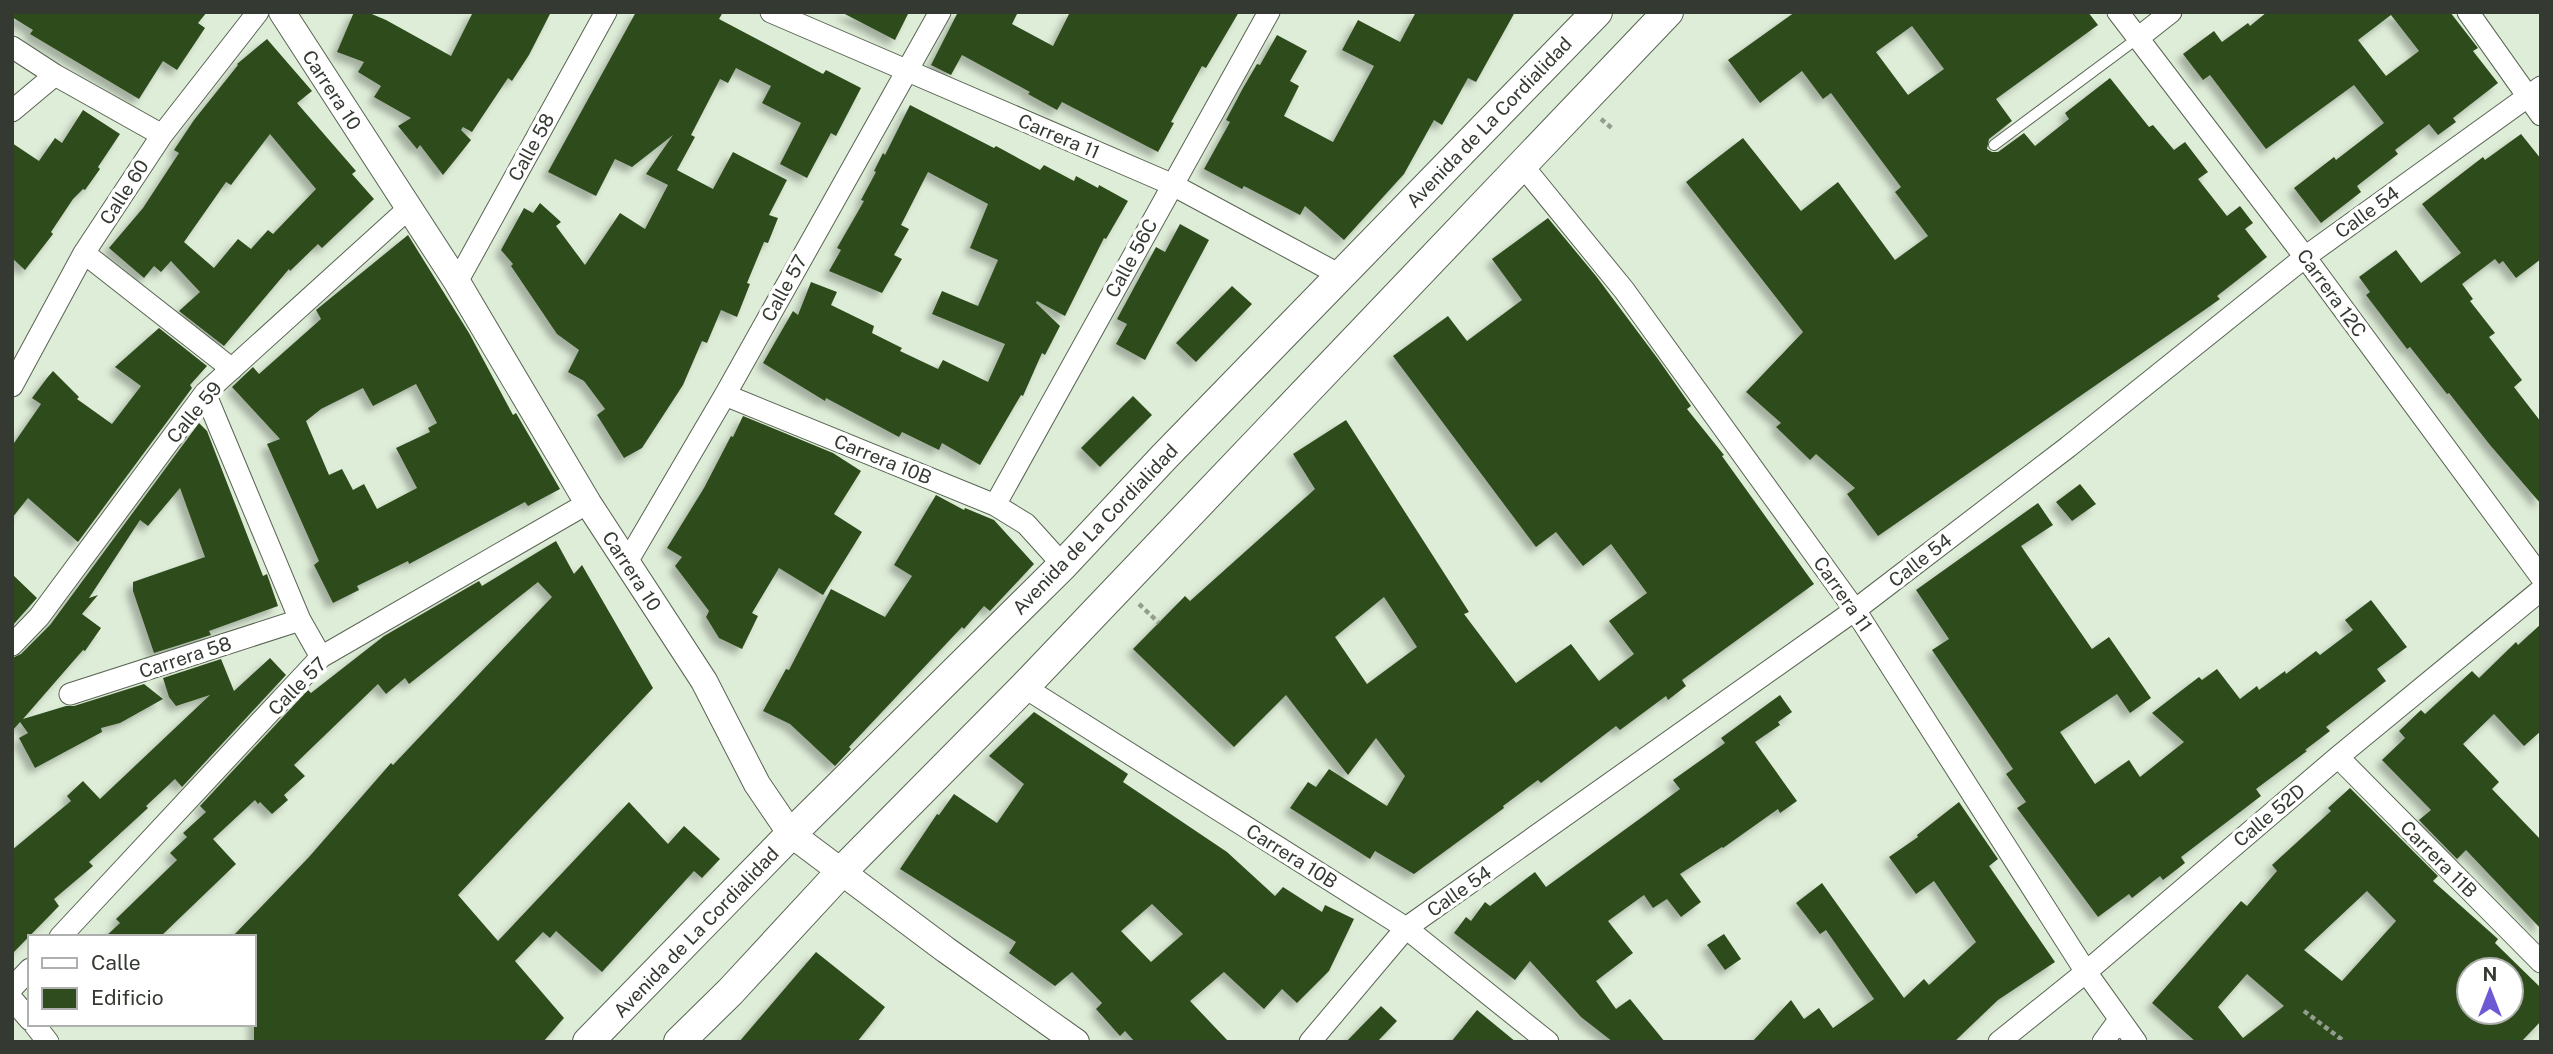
<svg xmlns="http://www.w3.org/2000/svg" width="2553" height="1054" font-family="'Public Sans',sans-serif">
<defs>
<filter id="shadow"><feDropShadow dx="-6" dy="6" stdDeviation="3.5" flood-color="#0004"/></filter>
</defs>
<rect width="100%" height="100%" fill="#deedd8"/>
<path fill="#2e4c1d" fill-rule="evenodd" filter="url(#shadow)" d="M12,12H207L198,23L205,28L177,70L163,61L139,99L30,34L33,30L12,17Z
M354,12H367L386,20L451,56L473,12H551L529,55L512,81L508,78L472,132L463,127L461,130L471,140L443,175L420,145L417,149L398,126L411,118L374,97L381,86L358,72L364,62L337,52Z
M636,12H723L719,19L823,74L826,70L861,88L836,136L831,133L807,178L780,164L801,123L762,103L771,86L736,68L728,83L720,79L691,135L695,137L677,170L713,189L733,152L787,180L769,215L778,218L768,243L764,242L747,283L750,284L737,317L721,310L707,343L702,341L683,385L642,448L624,458L597,415L605,409L584,381L568,372L579,350L557,334L511,266L513,264L501,250L524,208L533,213L540,203L561,222L556,226L585,265L620,213L645,229L668,185L646,174L673,135L632,167L615,159L596,196L548,172Z
M841,12H909L895,40Z
M958,12H1018L1012,24L1053,46L1070,12H1239L1206,68L1202,66L1171,122L1174,123L1158,152L1062,102L1057,110L1028,94L1030,92L962,55L951,75L931,65Z
M1416,12H1515L1476,82L1468,78L1442,125L1434,120L1404,174L1344,240L1305,206L1300,215L1244,186L1242,189L1204,169L1230,122L1226,120L1243,88L1257,64L1260,65L1277,35L1307,51L1290,81L1299,86L1284,116L1333,142L1374,66L1342,50L1358,20L1400,42Z
M1795,12H2088L2098,25L1996,99L2012,121L1989,139L1987,149L1992,152H1998L2024,133L2035,146L2069,119L2065,113L2110,78L2149,127L2153,125L2174,150L2185,142L2208,172L2198,179L2227,216L2240,206L2253,223L2245,229L2267,257L2217,296L2220,299L2203,311L1878,536L1847,494L1855,488L1816,454L1810,460L1776,427L1781,423L1746,392L1803,332L1686,182L1743,138L1801,211L1838,182L1895,260L1928,236L1895,192L1901,187L1831,93L1823,99L1802,71L1760,103L1728,60ZM1912,26L1944,69L1908,95L1876,52Z
M2267,12H2450L2478,48L2473,51L2498,83L2453,118L2456,122L2438,135L2429,124L2395,150L2398,154L2357,186L2361,192L2321,223L2294,188L2334,157L2336,160L2384,123L2354,85L2266,149L2210,75L2203,80L2183,54L2214,31L2222,42L2248,23L2250,26ZM2391,15L2419,51L2386,76L2358,40Z
M267,39L312,91L297,103L356,171L352,174L374,199L322,248L318,244L290,271L289,269L224,346L179,311L200,292L171,261L161,272L154,266L144,278L109,248L143,208L179,153L174,150L194,120L238,65L237,64ZM270,134L316,189L273,234L268,230L251,249L238,239L214,268L184,242L226,182L231,185Z
M910,105L994,148L996,146L1040,170L1044,165L1074,181L1076,176L1098,188L1099,185L1128,201L1106,239L1104,238L1065,316L1037,301L1036,303L1060,326L1045,355L1042,353L1023,396L1021,395L980,465L942,443L939,450L902,432L899,437L826,398L825,401L763,363L793,311L798,315L811,282L837,292L831,305L874,326L872,333L902,348L900,351L938,369L943,360L988,382L1005,344L932,314L942,291L978,306L998,260L970,248L988,204L928,172L901,225L909,229L894,255L902,259L882,293L829,271L841,250L837,248L864,201L861,200L876,172L874,171L883,153L885,155Z
M83,110L120,134L98,167L100,169L85,190L83,189L73,199L51,232L53,234L25,270L12,258V143L39,161L55,138L62,143Z
M2521,134L2541,159V259L2516,278L2503,261L2499,264L2495,259L2462,284L2473,299L2470,301L2495,333L2489,337L2522,380L2514,387L2541,422V504L2490,445L2449,393L2447,394L2410,347L2407,349L2366,295L2370,292L2359,277L2396,250L2421,283L2461,253L2422,204L2483,157L2485,160Z
M1548,218L1596,276L1658,359L1691,406L1687,409L1724,455L1722,456L1814,584L1682,680L1686,686L1668,700L1666,696L1620,730L1616,726L1541,783L1538,780L1503,806L1504,808L1414,874L1375,851L1370,859L1290,808L1308,782L1316,787L1329,769L1387,806L1405,776L1376,738L1348,775L1286,695L1234,747L1133,649L1185,596L1190,601L1315,489L1293,454L1346,420L1469,612L1464,614L1516,683L1571,644L1599,681L1634,654L1609,621L1647,593L1611,544L1583,566L1556,532L1536,547L1393,356L1448,316L1467,341L1522,300L1492,259ZM1384,597L1417,647L1367,684L1335,637Z
M1180,224L1209,240L1145,360L1116,344L1127,324L1117,319L1156,247L1165,252Z
M408,235L469,333L513,415L516,413L560,489L528,506L525,502L409,564L408,561L357,586L359,590L333,603L314,565L319,561L267,444L280,439L232,387L253,367L259,374L321,319L316,310ZM416,384L437,423L428,428L430,432L396,448L417,488L377,509L364,484L353,490L342,469L329,475L306,421L321,409L363,388L373,406Z
M1232,286L1252,304L1196,362L1176,343Z
M159,328L207,366L190,385L192,388L78,542L28,498L12,518V446L41,404L32,398L47,378L53,371L79,397L77,399L112,424L141,386L115,367Z
M1133,396L1152,415L1100,467L1081,448Z
M743,416L833,453L861,471L834,514L862,532L823,595L779,568L752,613L758,616L742,649L719,638L706,617L709,611L675,566L682,557L667,548L704,488L731,436L733,437Z
M199,423L207,431L263,576L267,574L278,606L209,631L211,635L154,653L133,591V582L205,557L180,488L148,526L140,520L89,598L98,595L82,614L101,628L85,651L83,650L23,719L66,706H74L144,684L163,699L120,723L101,728L102,732L35,768L19,738L28,733L20,722L12,731V658L21,654L50,625Z
M2080,484L2096,504L2072,521L2056,502Z
M936,495L964,510L965,508L994,520L1034,564L990,611L984,606L964,629L962,627L849,747L851,749L835,766L790,724L763,711L786,669L789,670L831,589L885,617L912,576L894,565Z
M2038,503L2053,525L2021,546L2092,649L2109,637L2151,698L2130,713L2117,694L2060,732L2095,784L2129,760L2140,777L2184,742L2152,713L2199,677L2202,680L2217,669L2240,699L2257,686L2259,690L2285,671L2286,674L2316,651L2320,655L2353,630L2345,620L2371,600L2407,647L2377,669L2386,681L2326,727L2330,731L2305,750L2307,751L2256,789L2261,796L2181,857L2185,863L2163,880L2160,876L2132,898L2129,894L2098,917L2017,808L2026,802L2006,774L2013,769L1932,650L1949,639L1916,590Z
M556,541L574,574L582,565L653,688L458,895L498,941L629,802L668,844L684,826L720,859L702,878L694,871L602,972L556,931L550,938L543,932L515,961L564,1018L543,1042H254V937H232L309,857L391,763L393,765L552,597L538,582L409,684L405,678L386,694L378,684L294,765L305,776L284,795L288,800L272,814L260,802L258,804L255,800L213,839L236,864L160,937H105L120,923L116,919L177,860L170,853L187,837L183,833L206,812L200,806L308,690L311,693L384,636L479,581L482,586Z
M12,574L37,598L12,626Z
M2541,624V731L2524,746L2494,714L2463,744L2499,782L2492,789L2541,840V929L2466,850L2457,859L2419,820L2431,810L2382,760L2405,738L2399,731L2421,710L2425,714L2472,671L2479,678L2516,642L2518,645Z
M270,658L286,675L182,787L175,779L146,806L148,808L89,862L93,866L54,899L59,906L12,954V850L71,801L67,796L83,781L100,799L210,695L176,706L169,697L163,678L221,659L234,691Z
M1780,695L1792,712L1778,722L1780,725L1755,742L1797,801L1780,813L1778,809L1723,848L1722,847L1680,874L1701,902L1681,917L1667,899L1653,908L1644,895L1608,921L1633,953L1596,981L1616,1009L1630,999L1665,1042H1613L1581,1017L1530,961L1515,980L1454,933L1466,917L1471,921L1485,902L1490,906L1535,872L1546,887L1645,815L1680,789L1673,780L1725,743L1721,738Z
M1034,712L1128,774L1123,782L1227,852L1275,896L1283,887L1322,912L1325,905L1354,919L1329,971L1297,1003L1282,989L1264,1009L1224,972L1190,1001L1229,1042H1135L1125,1031L1120,1036L1096,1009L1102,1003L1072,972L1055,986L1009,953L1016,942L900,869L937,814L939,815L954,794L997,823L1024,784L989,756ZM1152,904L1183,934L1151,962L1121,931Z
M2350,788L2438,876L2433,881L2498,939L2495,943L2541,988V1021L2521,1042H2196L2152,1003L2241,901L2247,906L2277,871L2272,865L2331,811L2328,808ZM2367,891L2396,921L2342,981L2304,950ZM2469,970H2511V1012H2469ZM2247,974L2284,1006L2243,1038L2218,1007Z
M1959,802L1998,859L1989,866L2055,962L1998,1000L1954,1042H1752L1791,1000L1804,1019L1819,1008L1833,1028L1874,999L1826,930L1820,934L1796,903L1822,883L1904,998L1924,979L1929,985L1976,942L1934,881L1916,894L1889,857L1918,837L1917,835Z
M1724,934L1741,959L1725,970L1707,945Z
M816,952L885,1007L857,1042H739Z
M1381,1006L1397,1021L1377,1042H1346Z
M1477,1010L1516,1042H1451Z"/>
<g fill="none" stroke-linecap="round" stroke-linejoin="round">
<defs>
<path id="service" d="M1994,145L2138,38"/>
<path id="minor" d="M771,12L1171,184L1340,275
M2118,12L2305,257L2541,577
M2468,12L2541,115
M2138,38L2171,12
M12,47L55,75L162,135
M12,111L55,75
M1522,165L1624,290L1855,610L2086,972L2136,1042
M84,253L232,369
M457,282L606,12
M12,386L84,253L162,135L258,12
M205,393L300,620L321,657
M725,395L995,505L1026,524L1063,565
M995,505L1269,12
M627,562L725,395L940,12
M12,645L39,617L205,393L409,208
M1024,687L1406,928L1548,1042
M70,694L300,620
M2338,757L2541,962
M60,937L321,657L588,503
M12,988L30,969
M12,999L30,1020
M34,1024L48,1042
M1310,1042L1406,928L1855,610L2068,447L2305,257L2541,87
M1999,1042L2086,972L2338,757L2541,590
M2103,1042L2119,1020"/>
<path id="tertiary" d="M282,12L457,282L588,503L704,681L757,784L791,834L946,950L1076,1042"/>
<path id="secondary" d="M588,1042L791,834L1063,565L1164,457L1597,12
M679,1042L730,992L841,872L1024,687L1668,12"/>
</defs>
<use href="#service" stroke="#586452" stroke-width="12"/>
<use href="#minor" stroke="#586452" stroke-width="23"/>
<use href="#tertiary" stroke="#586452" stroke-width="28"/>
<use href="#secondary" stroke="#586452" stroke-width="32"/>
<path stroke="#929d8d" stroke-width="4.5" stroke-dasharray="5 3.5" stroke-linecap="butt" d="M1601,119L1614,130
M1139,604L1159,623
M2304,1011L2345,1042"/>
<use href="#service" stroke="#fff" stroke-width="10"/>
<use href="#minor" stroke="#fff" stroke-width="21"/>
<use href="#tertiary" stroke="#fff" stroke-width="26"/>
<use href="#secondary" stroke="#fff" stroke-width="30"/>
</g>
<g text-anchor="middle" dominant-baseline="central" stroke-width="7" stroke-linejoin="round" paint-order="stroke">
<g font-size="19" fill="#343a31" stroke="#fff">
<text transform="translate(332 90) rotate(57)">Carrera 10</text>
<text transform="translate(1489 122) rotate(-46)">Avenida de La Cordialidad</text>
<text transform="translate(1059 136) rotate(23)">Carrera 11</text>
<text transform="translate(531 147) rotate(-61)">Calle 58</text>
<text transform="translate(124 192) rotate(-57)">Calle 60</text>
<text transform="translate(2367 212) rotate(-36)">Calle 54</text>
<text transform="translate(1131 258) rotate(-61)">Calle 56C</text>
<text transform="translate(784 288) rotate(-61)">Calle 57</text>
<text transform="translate(2332 293) rotate(54)">Carrera 12C</text>
<text transform="translate(194 412) rotate(-50)">Calle 59</text>
<text transform="translate(883 459) rotate(22)">Carrera 10B</text>
<text transform="translate(1095 529) rotate(-46)">Avenida de La Cordialidad</text>
<text transform="translate(1920 560) rotate(-38)">Calle 54</text>
<text transform="translate(632 571) rotate(57)">Carrera 10</text>
<text transform="translate(1843 594) rotate(55)">Carrera 11</text>
<text transform="translate(185 657) rotate(-18)">Carrera 58</text>
<text transform="translate(297 686) rotate(-45)">Calle 57</text>
<text transform="translate(2269 815) rotate(-40)">Calle 52D</text>
<text transform="translate(1292 856) rotate(32)">Carrera 10B</text>
<text transform="translate(2439 859) rotate(45)">Carrera 11B</text>
<text transform="translate(1459 891) rotate(-35)">Calle 54</text>
<text transform="translate(696 932) rotate(-46)">Avenida de La Cordialidad</text>
</g>
</g>
<rect width="2553" height="1054" fill="none" stroke="#343a31" stroke-width="28"/>
<rect x="28" y="935" width="228" height="91" fill="#ffffff" stroke="#aeb0ad" stroke-width="2"/>
<rect x="42" y="958" width="35" height="10" fill="#ffffff" stroke="#aeb0ad" stroke-width="2"/>
<text x="91" y="970" font-size="21" fill="#343a31">Calle</text>
<rect x="42" y="988" width="35" height="21" fill="#2e4c1d" stroke="#aeb0ad" stroke-width="2"/>
<text x="91" y="1005" font-size="21" fill="#343a31">Edificio</text>
<g transform="translate(2490 991)"><circle r="33" fill="#ffffff" stroke="#aeb0ad" stroke-width="2"/>
<path d="M0-5L12 26L0 18L-12 26Z" fill="#6c59d3"/>
<text y="-10" font-size="19" font-weight="bold" text-anchor="middle" fill="#343a31">N</text>
</g>
</svg>
